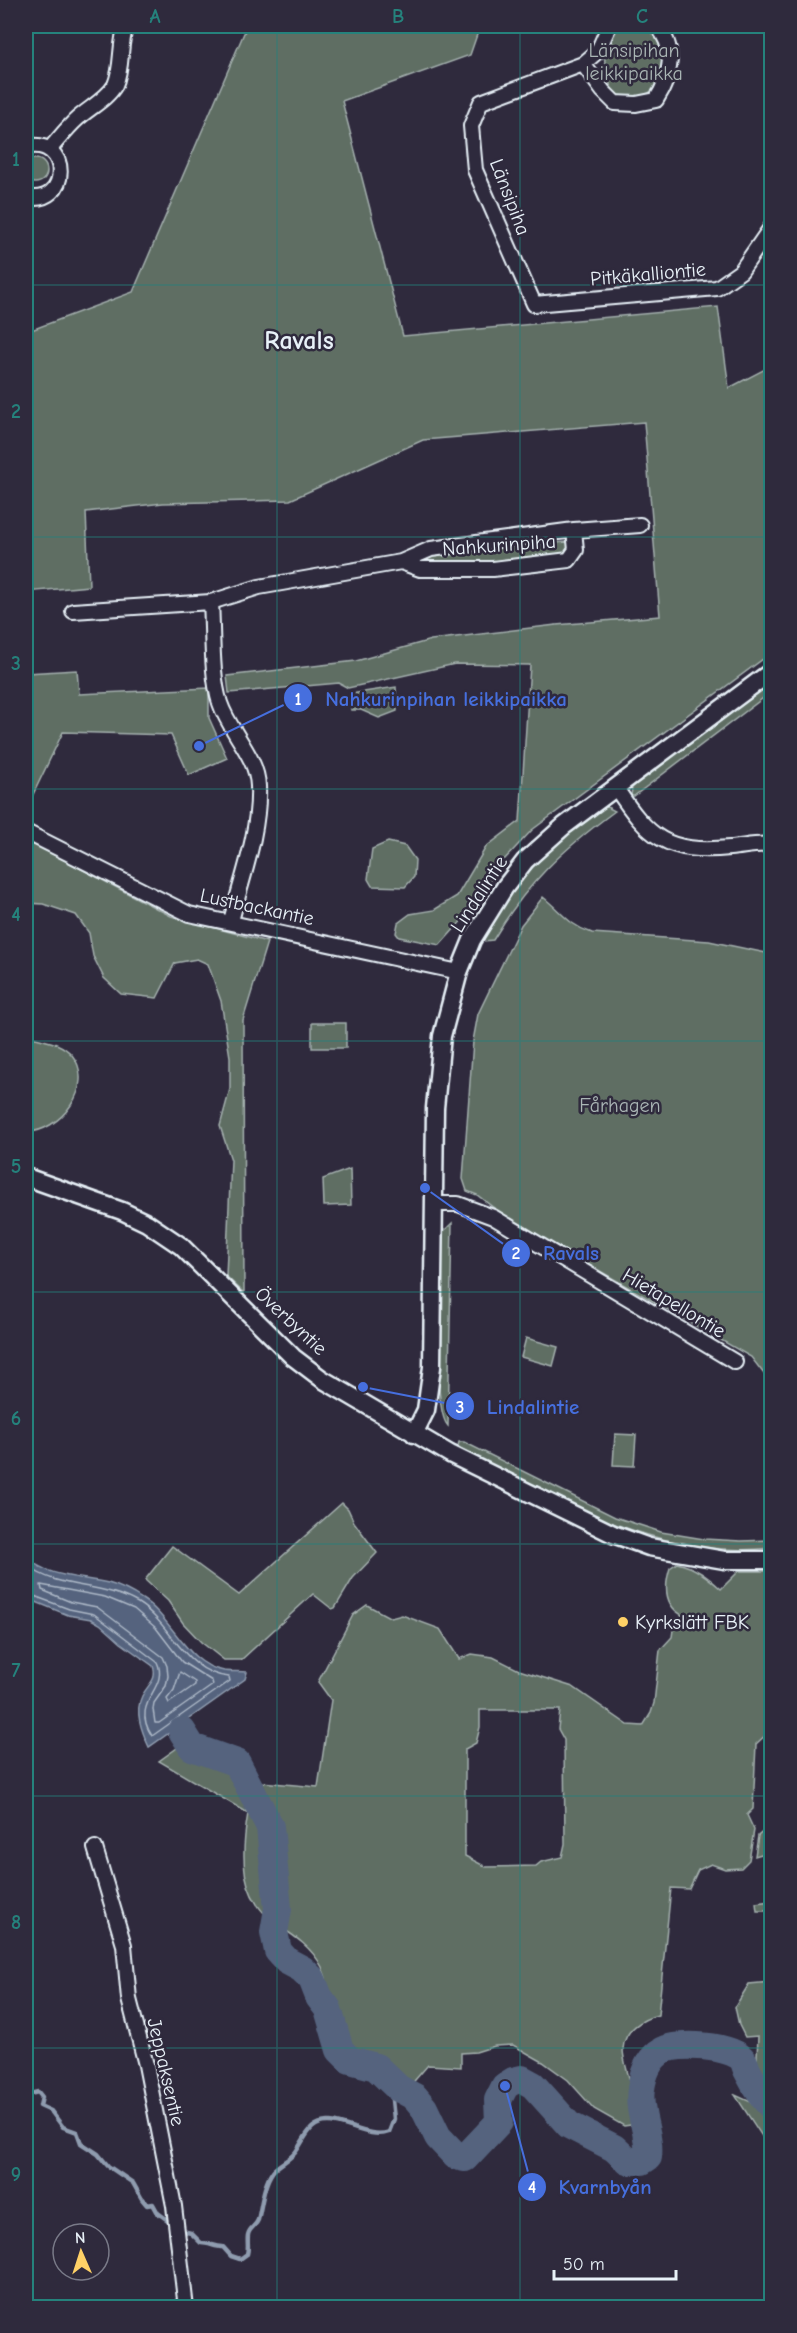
<svg xmlns="http://www.w3.org/2000/svg" width="797" height="2333" font-family="'Comic Neue',sans-serif">
<rect width="100%" height="100%" fill="#2f2a3d"/>
<filter id="ink" filterUnits="userSpaceOnUse"><feTurbulence type="fractalNoise" baseFrequency=".0167" numOctaves="2"/><feDisplacementMap in="SourceGraphic" scale="12" xChannelSelector="R" yChannelSelector="G"/><feConvolveMatrix kernelMatrix="1 2 1 2 8 2 1 2 1" color-interpolation-filters="sRGB"/></filter>
<g filter="url(#ink)">
<path fill="#5f6e64" stroke="#a4b0ae" stroke-width="1.5" fill-rule="evenodd" d="M247,26H480L470,55L342,101L403,336L718,307L729,388L771,366V653L532,830L503,861L473,908L440,945L399,937L396,933L398,923L410,914L434,910L457,896L486,847L520,821L530,665L455,664L348,688L339,683L229,693L227,676L356,661L431,640L556,625L660,616L644,422L423,440L290,500L163,503L86,512L89,586L26,592V332L133,292Z
M614,26H649C677,56 663,111 615,95C601,69 602,52 614,26Z
M23 171a12 12 0 1 1 24 0a12 12 0 1 1-24 0Z
M568,542L569,556L490,564L428,565L427,556L464,549Z
M77,670L79,694L209,688V718L227,758L189,775L171,735L63,732L26,809V673Z
M771,680V692L634,796H631L632,788L641,778Z
M396,687L397,711L379,718L361,710H351V694Z
M607,807L615,811C562,850 527,883 493,940L484,941V937C491,924 498,909 507,897C525,874 580,813 607,807Z
M26,840L171,916L267,942L243,1020L244,1293L226,1276L231,1160L220,1126L230,1089V1057L221,1001L208,964L197,959L175,963L157,998L121,994L104,978L93,956L89,933L76,915L43,904L26,903Z
M388,842L405,846L415,860L414,877L405,887L372,886L368,879L372,849Z
M543,897C562,912 568,925 592,933L709,941L771,954V1383L751,1357L507,1218L477,1195L467,1191L463,1179L473,1041L478,1014L521,925Z
M312,1023H346V1048H312Z
M26,1035C42,1041 60,1041 72,1055C97,1086 59,1133 26,1132Z
M350,1169L351,1205L324,1206L323,1179Z
M452,1223L448,1426C431,1409 440,1270 441,1239L443,1232Z
M526,1338L558,1347L553,1366L521,1357Z
M615,1434L636,1435L634,1466L613,1465Z
M459,1442H464L615,1517L661,1532L704,1539L741,1541L771,1540V1548C660,1561 559,1499 463,1452L458,1446Z
M342,1503L348,1509L354,1522L377,1553L353,1578L335,1608L332,1609L313,1594L241,1660H224L201,1642L183,1623L168,1601L145,1580L172,1546L239,1595Z
M677,1563C695,1567 708,1577 721,1589L739,1571H771V1854L768,1852L755,1856L758,1836L767,1828L770,1731L756,1744L753,1809L747,1815L754,1830L749,1860L741,1868L725,1869L711,1864L698,1870L689,1889L671,1888L658,2015C642,2019 624,2030 623,2049C623,2060 628,2072 630,2082C632,2098 628,2099 638,2113L637,2124L624,2126L594,2109L568,2080L543,2062L513,2045L495,2046L476,2052L461,2053V2067L428,2065L408,2088L382,2077L366,2067L346,2061L332,2049C331,2034 327,2018 327,2003C328,1989 328,1980 322,1967C312,1948 296,1937 279,1926C238,1898 241,1855 248,1813L159,1761L191,1738L225,1752L261,1782L318,1787L331,1700L318,1682L353,1615L367,1605L391,1618L402,1615L440,1629L459,1659L472,1654L493,1657L519,1670L573,1687L628,1725L643,1726L651,1713L654,1703L660,1650L672,1637L673,1630L682,1615C664,1605 664,1587 670,1568ZM480,1710H560L558,1729L564,1740L565,1844L562,1857L541,1862L536,1866L486,1867L465,1856V1749L476,1743L480,1727Z
M771,1901V1911H757L756,1903Z
M771,1982H772L771,2082L756,2077L758,2036L745,2037L739,2025L735,2007L749,1984Z
M735,2095L751,2102L771,2124V2150Z"/>
<path fill="#54637e" stroke="#8f9caf" stroke-width="1.5" d="M26,1557C49,1578 78,1576 108,1583C119,1586 132,1592 142,1599C172,1617 186,1665 224,1671C232,1672 240,1671 247,1672L245,1679L149,1747C142,1732 134,1712 142,1696C148,1684 158,1680 153,1666L121,1643L100,1624L91,1619L68,1615L26,1598Z"/>
<g fill="none" stroke-linecap="round" stroke-linejoin="round">
<path stroke="#adb8c7" stroke-width="1.5" d="M26,1565C60,1591 100,1581 138,1603C172,1624 184,1673 229,1677L230,1681L152,1736C129,1701 170,1689 157,1662L94,1614L69,1609L26,1593
M41,1585L105,1597L134,1609L156,1628L182,1662L212,1681L213,1685L159,1723H155L153,1709L154,1703L166,1686L168,1676L167,1666L163,1657L97,1607L71,1602L42,1590Z
M180,1672L195,1682V1685L169,1703L167,1699L174,1690Z"/>
<path stroke="#8f9caf" stroke-width="4.5" d="M26,2078V2089L30,2094L38,2092L42,2097L40,2106L51,2111L63,2127L77,2132L81,2143L98,2154L108,2166L133,2183L142,2199L147,2205L153,2204L158,2213L169,2221
M182,2231L191,2233L201,2243C209,2243 215,2247 223,2247L231,2256L240,2259L247,2254C249,2248 247,2242 248,2235C249,2228 256,2226 258,2220C262,2204 263,2185 273,2171C280,2163 292,2159 297,2150C306,2137 310,2121 330,2122C348,2123 371,2139 389,2132L394,2119L392,2100L398,2088"/>
<path stroke="#54637e" stroke-width="28" d="M182,1731L192,1747L237,1763L270,1827L278,1909L274,1932L278,1951L287,1961L302,1969L312,1979L319,1997L328,2009L340,2050L350,2060L376,2067L398,2088L415,2097L424,2108L438,2137L456,2156L465,2158L499,2122L498,2100L505,2086L513,2081L522,2079L533,2085L569,2125L614,2148L628,2161H642L648,2157C651,2134 637,2113 641,2089C643,2074 649,2058 663,2050C678,2042 732,2045 743,2060C745,2063 746,2069 748,2072C755,2086 761,2096 772,2107"/>
<defs>
<path id="minor" d="M609,26L598,51L583,64L481,102L471,126L475,170L534,304L717,288L741,271L772,226
M583,64L603,91L615,103L636,104L656,100C671,77 677,48 657,26
M26,147C71,136 71,207 26,197
M49,150C58,140 67,128 77,119C89,108 107,99 115,85C123,67 119,44 126,26
M401,562L431,549L574,530L640,525
M211,602C213,632 211,676 220,703C229,731 257,756 258,786C260,831 242,878 231,921
M73,611L211,602L259,587L401,562L420,569H493L569,560L576,550L574,530
M616,788C649,838 667,854 730,848C744,847 757,843 772,845
M26,832L189,914L459,972
M433,1204H458L493,1217L735,1362
M95,1848L124,1945L129,1999L146,2065L174,2206L186,2308"/>
<path id="tertiary" d="M26,1177L122,1211L147,1223L181,1246L293,1357L322,1379L450,1454L613,1534L649,1547L724,1560H772
M414,1434L426,1410L432,1367L435,1108L442,1036L459,972L472,940L505,887L525,861L564,826L772,671"/>
</defs>
<use href="#minor" stroke="#e8f1f8" stroke-width="18"/>
<use href="#tertiary" stroke="#e8f1f8" stroke-width="21"/>
<use href="#minor" stroke="#2f2a3d" stroke-width="14"/>
<use href="#tertiary" stroke="#2f2a3d" stroke-width="16"/>
</g>
</g>
<path fill="none" stroke="#25827c" stroke-width="1.5" stroke-opacity="0.55" d="M277,26V2308M520,26V2308M26,285H772M26,537H772M26,789H772M26,1041H772M26,1292H772M26,1544H772M26,1796H772M26,2048H772"/>
<circle fill="#ffd166" stroke="#2f2a3d" stroke-width="2" cx="623" cy="1622" r="6"/>
<g text-anchor="middle" dominant-baseline="central" stroke-width="5" stroke-linejoin="round" paint-order="stroke">
<g font-size="20" fill="#aab6b5" stroke="#2f2a3d">
<text x="634" y="50">Länsipihan<tspan x="634" dy="23">leikkipaikka</tspan></text>
<text x="620" y="1105">Fårhagen</text>
</g>
<g font-size="20" fill="#e8f1f8" stroke="#2f2a3d">
<text transform="translate(510 197) rotate(69)">Länsipiha</text>
<text transform="translate(648 274) rotate(-5)">Pitkäkalliontie</text>
<text transform="translate(499 545) rotate(-4)">Nahkurinpiha</text>
<text transform="translate(479 894) rotate(-57)">Lindalintie</text>
<text transform="translate(257 907) rotate(12)">Lustbackantie</text>
<text transform="translate(674 1303) rotate(31)">Hietapellontie</text>
<text transform="translate(291 1321) rotate(43)">Överbyntie</text>
<text transform="translate(166 2072) rotate(77)">Jeppaksentie</text>
</g>
<g font-size="20" fill="#e8f1f8" stroke="#2f2a3d" text-anchor="start">
<text x="635" y="1622">Kyrkslätt FBK</text>
</g>
<g font-size="26" font-weight="bold" fill="#e8f1f8" stroke="#2f2a3d">
<text x="299" y="341">Ravals</text>
</g>
</g>
<path fill="none" stroke="#466fde" stroke-width="2" d="M199 746L298 698M425 1188L516 1253M363 1387L460 1406M505 2086L532 2187"/>
<g fill="#466fde" stroke="#2f2a3d" stroke-width="2">
<circle cx="199" cy="746" r="6"/>
<circle cx="425" cy="1188" r="6"/>
<circle cx="363" cy="1387" r="6"/>
<circle cx="505" cy="2086" r="6"/>
<circle cx="298" cy="698" r="15"/>
<circle cx="516" cy="1253" r="15"/>
<circle cx="460" cy="1406" r="15"/>
<circle cx="532" cy="2187" r="15"/>
</g>
<g font-size="18" text-anchor="middle" font-weight="bold" fill="#fff">
<text x="298" y="705">1</text>
<text x="516" y="1259">2</text>
<text x="460" y="1413">3</text>
<text x="532" y="2193">4</text>
</g>
<g font-size="21" text-anchor="middle" font-weight="bold" fill="#466fde" stroke="#2f2a3d" stroke-width="5" stroke-linejoin="round" paint-order="stroke">
<text x="446" y="706">Nahkurinpihan leikkipaikka</text>
<text x="571" y="1260">Ravals</text>
<text x="533" y="1414">Lindalintie</text>
<text x="605" y="2194">Kvarnbyån</text>
</g>
<rect width="797" height="2333" fill="none" stroke="#2f2a3d" stroke-width="66"/>
<g transform="translate(81 2252) rotate(357)"><circle r="28" fill="#2f2a3d" stroke="#797a88" stroke-width="1.5"/>
<path d="M0-4.5L10 22L0 15L-10 22Z" fill="#ffd166"/>
<text y="-9" font-size="16" font-weight="bold" text-anchor="middle" fill="#e8f1f8">N</text>
</g>
<path d="M554 2270v9h122v-9" fill="none" stroke="#e8f1f8" stroke-width="3"/>
<text x="563" y="2270" font-size="18" fill="#e8f1f8" stroke="#2f2a3d" stroke-width="4.5" paint-order="stroke">50 m</text>
<rect x="33" y="33" width="731" height="2267" fill="none" stroke="#25827c" stroke-width="2"/>
<g font-size="20" text-anchor="middle" font-weight="bold" fill="#25827c">
<text x="155" y="23">A</text>
<text x="398" y="23">B</text>
<text x="642" y="23">C</text>
<text x="16" y="166">1</text>
<text x="16" y="418">2</text>
<text x="16" y="670">3</text>
<text x="16" y="921">4</text>
<text x="16" y="1173">5</text>
<text x="16" y="1425">6</text>
<text x="16" y="1677">7</text>
<text x="16" y="1929">8</text>
<text x="16" y="2181">9</text>
</g>
</svg>
